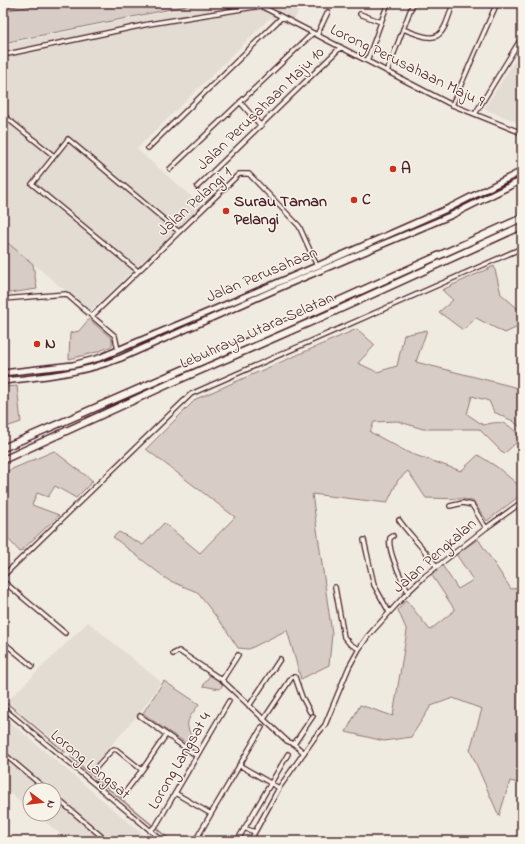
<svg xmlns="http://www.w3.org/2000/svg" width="525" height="844" font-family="'Indie Flower',sans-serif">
<rect width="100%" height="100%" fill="#f0ebe0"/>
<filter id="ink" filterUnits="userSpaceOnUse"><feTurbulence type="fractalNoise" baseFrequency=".025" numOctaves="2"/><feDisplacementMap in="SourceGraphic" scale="8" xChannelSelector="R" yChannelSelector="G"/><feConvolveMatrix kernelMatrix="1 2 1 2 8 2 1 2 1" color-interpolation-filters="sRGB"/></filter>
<g filter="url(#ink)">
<path fill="#e3dcd2" d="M208,3H302V6L290,26L270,18L137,149L202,206L90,311L3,239V45Z
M522,49V124L484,109Z
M88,622L161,682L140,713L89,770L7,701Z
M3,716L151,841H68L36,814H54V790H30V809L3,787Z"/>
<path fill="#d8cdc6" stroke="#917678" d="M49,3H201L3,43V11Z
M3,239L33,264L37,289L3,294Z
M494,266L501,294L517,308H522V325L505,333L476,318L463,330L439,312L453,300L442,290Z
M89,319L112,339V346L97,352L69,359L70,333L79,331Z
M357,329L375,345L358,363L377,372L397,366L404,335L427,330L416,362L522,389V429L513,421L494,412L489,401L472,396L467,414L483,425C504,420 507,422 521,438L504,454L479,429H423L397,421L374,422L370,432L409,453L461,471L478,455L497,467L522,488V494L487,521L473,501L463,499L426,498L408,471L398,480L387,503L312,494L332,634L329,665L301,679L287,630L249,649L238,648L225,628L197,592L168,580L113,537L119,532L143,545L164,523L200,553L235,517L146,449L196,399Z
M17,386L21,422L3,428V387Z
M54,451L93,481L76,498L55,486L48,497L37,493L32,505L59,515L20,552L3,533V473Z
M478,539L511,589L522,588V784L510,781L499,816L470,750L482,709L453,698L431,706L411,737L384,741L346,732L360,705L393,716L407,631L398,610L406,600L430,630L455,610L431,574L442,565L458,589L473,580L456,554Z
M210,675L223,684L220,689L203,686Z
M164,681L199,704C190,718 182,722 193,738L189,745L163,728L143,713Z"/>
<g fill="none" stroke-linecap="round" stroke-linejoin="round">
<path stroke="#8b6f72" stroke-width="1.5" d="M3,8L32,3
M3,704H8L65,752
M71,757L88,772
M93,776L152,825
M157,829L171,841"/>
<defs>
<path id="street" d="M360,14L381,22
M403,29C440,44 441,40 453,4
M317,35L328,12
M3,55L149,24L261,6L452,105L522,133
M367,61L388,3
M387,72L413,3
M240,102L261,126
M452,105L497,3
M475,114L522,37
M3,115L54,156
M148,148L282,17
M170,169L313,33
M197,187L341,47
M138,271L32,184L68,139L179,232
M3,299L66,294L115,336L118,350
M92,316L239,174H249L299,226L317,266
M450,506L463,503L472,505L486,528
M399,520C410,536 425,549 436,566
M393,536L390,538C387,551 402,580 408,592
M364,540L374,585L389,612
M3,576L191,394L522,248
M3,581L65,633
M335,587L344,637L350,644L359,649
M3,642L32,666
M173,654L179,651L222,680L287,741L294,744L304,753
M222,680L238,655
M249,706L280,659
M3,708L163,841
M140,716L197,756
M264,719L292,677H295L302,697L310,712
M294,744L313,716
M3,753L47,790
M239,765L279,788
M92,772L111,751L114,749L117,750L142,770
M175,793L211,814
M123,795L142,770L166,735
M54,796L107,841
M244,828L255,832
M150,831L157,824L229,701
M195,841L262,727
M237,841L288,754
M250,841L279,788L315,737L325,725L349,667L359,649L368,636L408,592L425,576L486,528L522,502"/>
<path id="primary" d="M3,373L73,365L99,358L317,266L449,208L522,171
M3,381C43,377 83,373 121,358L286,285L452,215L522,180"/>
<path id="highway" d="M3,448L294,321L522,218
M3,460L169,384L329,314L522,226"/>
</defs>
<use href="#street" stroke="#4a1f2b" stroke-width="6"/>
<use href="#primary" stroke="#4a1f2b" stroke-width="8"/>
<use href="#highway" stroke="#4a1f2b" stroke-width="9"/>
<use href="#street" stroke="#f7f3e8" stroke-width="3.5"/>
<use href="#primary" stroke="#f7f3e8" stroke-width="5"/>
<use href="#highway" stroke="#f7f3e8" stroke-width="6"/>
</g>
</g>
<g fill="#c8321e" stroke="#f7f3e8" stroke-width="1.5">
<circle cx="393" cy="169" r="4"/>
<circle cx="354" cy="200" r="4"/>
<circle cx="226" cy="211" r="4"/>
<circle cx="37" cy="344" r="4"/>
</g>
<g text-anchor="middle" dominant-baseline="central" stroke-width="3" stroke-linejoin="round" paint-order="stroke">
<g font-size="16" fill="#4a1f2b" stroke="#f7f3e8">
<text transform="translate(407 66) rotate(26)">Lorong Perusahaan Maju 9</text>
<text transform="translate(261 109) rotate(-44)">Jalan Perusahaan Maju 10</text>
<text transform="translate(195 202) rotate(-42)">Jalan Pelangi 1</text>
<text transform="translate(262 275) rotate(-23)">Jalan Perusahaan</text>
<text transform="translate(257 331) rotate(-24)">Lebuhraya Utara–Selatan</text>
<text transform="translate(435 556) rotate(-41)">Jalan Pengkalan</text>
<text transform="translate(180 761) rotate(-60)">Lorong Langsat 4</text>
<text transform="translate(90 765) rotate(40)">Lorong Langsat</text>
</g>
<g font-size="16" font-weight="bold" fill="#4a1f2b" stroke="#f7f3e8" text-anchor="start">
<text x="401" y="169">A</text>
<text x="362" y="200">C</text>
<text x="234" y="202">Surau Taman<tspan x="234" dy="18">Pelangi</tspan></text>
<text x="45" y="344">N</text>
</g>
</g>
<rect width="525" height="844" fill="none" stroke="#f7f3e8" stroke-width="16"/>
<rect x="8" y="8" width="509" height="828" fill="none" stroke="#4a1f2b" stroke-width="1.5" filter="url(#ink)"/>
<g transform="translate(42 802) rotate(105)"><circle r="19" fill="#f7f3e8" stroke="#b29e9c"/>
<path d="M0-3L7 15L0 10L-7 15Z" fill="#c8321e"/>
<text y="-6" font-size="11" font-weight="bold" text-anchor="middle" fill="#4a1f2b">N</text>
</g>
</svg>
